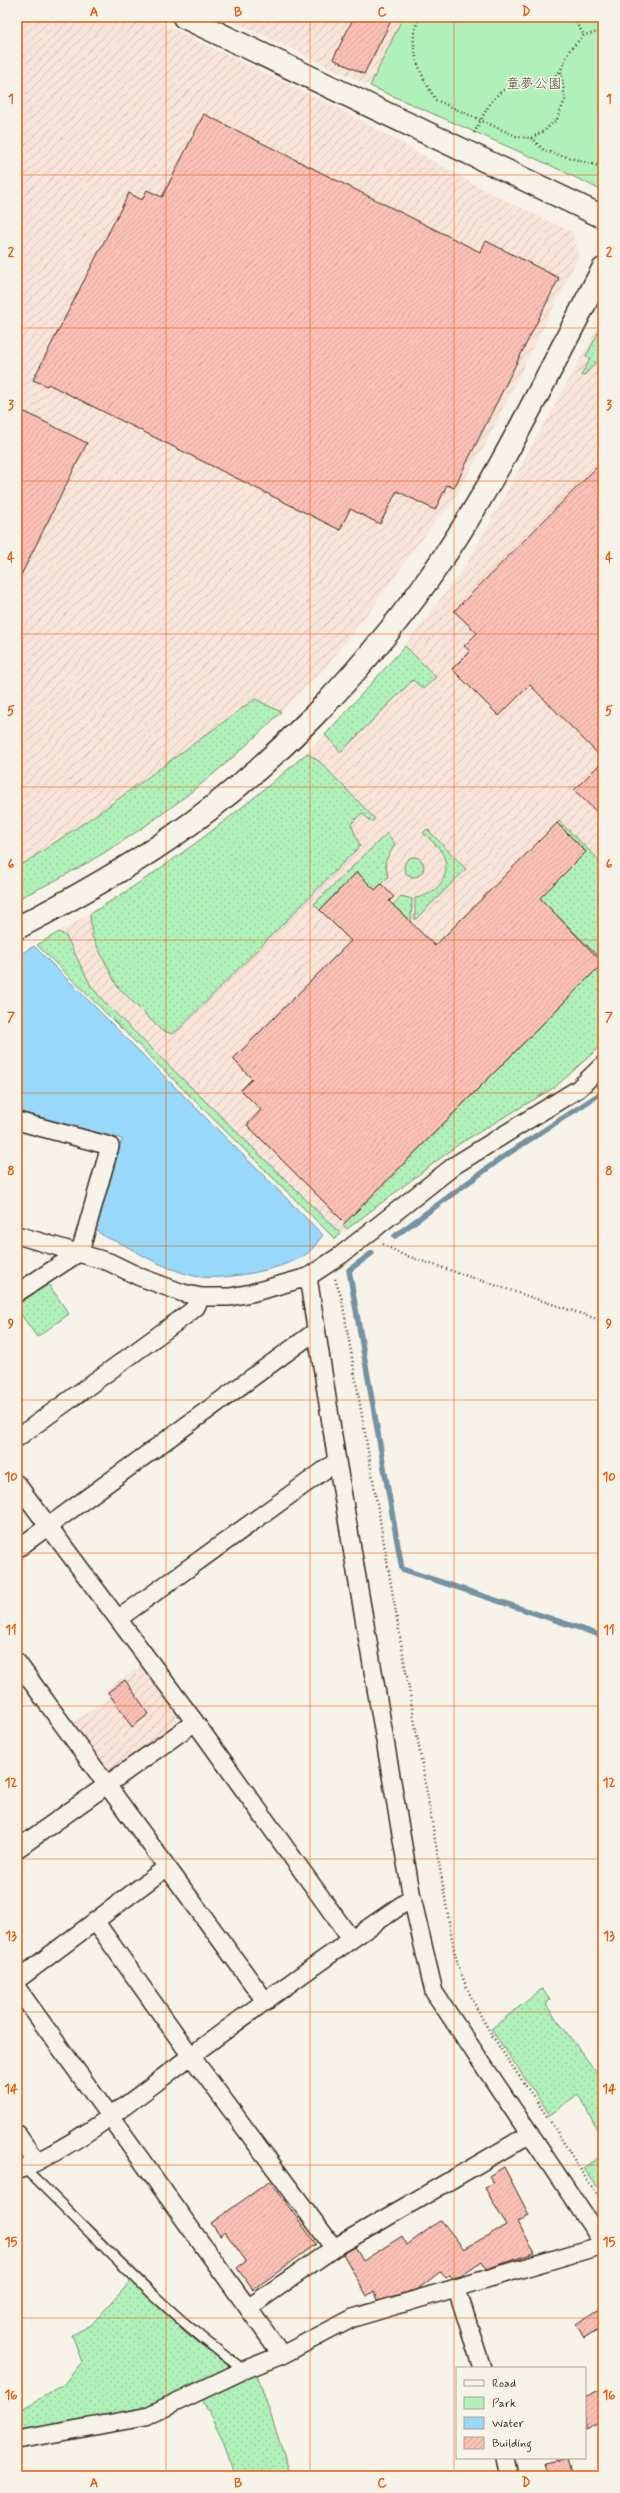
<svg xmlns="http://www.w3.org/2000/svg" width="620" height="2493" font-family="Mynerve,'Klee One',sans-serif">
<defs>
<pattern id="industrial-furrows" width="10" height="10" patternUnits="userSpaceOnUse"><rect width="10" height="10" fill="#f8e4d9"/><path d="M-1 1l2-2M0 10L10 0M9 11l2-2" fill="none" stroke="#d6c4ba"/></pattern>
<pattern id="grass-dots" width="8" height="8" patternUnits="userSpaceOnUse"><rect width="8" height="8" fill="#b0f1b9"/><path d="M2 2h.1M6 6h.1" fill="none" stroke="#98cf9f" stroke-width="1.8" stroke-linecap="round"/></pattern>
<pattern id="building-hatch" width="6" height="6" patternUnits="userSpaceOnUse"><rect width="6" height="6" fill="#fbc0b5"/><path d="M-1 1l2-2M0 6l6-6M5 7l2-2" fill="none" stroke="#d8a59b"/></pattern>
</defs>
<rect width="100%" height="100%" fill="#f7f3e8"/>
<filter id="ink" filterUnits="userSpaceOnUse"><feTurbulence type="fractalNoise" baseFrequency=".025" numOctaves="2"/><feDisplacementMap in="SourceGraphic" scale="8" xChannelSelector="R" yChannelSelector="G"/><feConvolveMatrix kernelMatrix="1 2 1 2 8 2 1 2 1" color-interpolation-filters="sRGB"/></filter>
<g filter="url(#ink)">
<path fill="url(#industrial-furrows)" d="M17,17H148L346,112L490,193L572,232L579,256L482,450L450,506L436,520L375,604L327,666L241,752L205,781L120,842L41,888L17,899Z
M224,17H403L370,86Z
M603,318V1044L555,1087L459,1144L430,1164L335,1239L37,945L142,882L211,833L307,753L337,723L405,646L466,565Z
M144,1664L178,1713L177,1723L112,1770L104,1769L70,1725L109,1697L104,1690Z"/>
<path fill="url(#grass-dots)" stroke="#768e6c" d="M603,324V355L582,377L581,375L590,359L586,356Z
M405,646L436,677L423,689L413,680L341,752L325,735Z
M255,699L281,712C205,788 115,855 17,899V866L26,862L103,810Z
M307,753L320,762L375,819L371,822L362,813L351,824L360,846L177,1031L172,1034L161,1030L117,986L92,936L90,914C168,867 238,813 307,753Z
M559,821L603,864V961L540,898L586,852L557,823Z
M427,829L466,869L415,920V898C434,896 452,878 444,857C440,847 431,840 423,833Z
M387,833L395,844L385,862L388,877L375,890L357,872L320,910L314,904Z
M404 867a10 10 0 1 1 20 0a10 10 0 1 1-20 0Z
M401,896L412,899L411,922L393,905Z
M59,932L66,936L91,986L106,1004L341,1234L335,1239L37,945Z
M603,963V1044L555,1087L459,1144L347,1229L343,1225Z
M47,1282L69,1314L37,1337L17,1309V1302Z
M542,1989L550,1999L546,2005L603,2081V2140L578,2094L550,2115L491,2029Z
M603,2154V2194L583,2168Z
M133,2279L187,2334L228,2364L229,2369L144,2411L71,2421L17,2432V2412L63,2385L82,2362L72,2335L91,2325Z
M256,2371L291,2476H234L223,2440L201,2397Z"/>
<path fill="#b0f1b9" stroke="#768e6c" d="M403,17H603V191L552,166L370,86Z"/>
<path fill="#98d8fa" stroke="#7392a2" d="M34,946L323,1235C318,1241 312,1251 305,1255C282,1270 216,1283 190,1275C168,1269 146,1258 126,1246C116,1240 103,1239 96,1229L122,1139L17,1111V956Z"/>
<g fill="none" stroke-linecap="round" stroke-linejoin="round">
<path stroke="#7392a2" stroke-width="5.5" d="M395,1236L503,1157L603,1092
M372,1253L349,1270L402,1569L603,1636"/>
</g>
<path fill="url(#building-hatch)" stroke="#3b2a1e" d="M354,17H393L364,74L333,59Z
M204,114L480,252L486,241L559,278L454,488L447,485L435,510L397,491L380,524L350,509L340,530L48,384L47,386L33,380L129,193L142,200L147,190L162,197Z
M17,408L87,443L17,583Z
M603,461V759L530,685L499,716L452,669L470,651L464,646L477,633L454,611Z
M603,761V818L574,790Z
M557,823L586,852L540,898L603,963L345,1223L247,1125L261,1110L241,1090L252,1079L233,1059L351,941L320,910L357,872L375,890L381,884L394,897L389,901L435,946Z
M125,1680L149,1714L132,1727L108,1692Z
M504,2167L529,2215L517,2222L535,2253L486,2269L482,2262L461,2276L453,2278L450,2275L446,2278L441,2271L418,2289L377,2301L374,2291L367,2296L343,2254L355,2247L363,2261L402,2236L407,2245L441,2220L464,2249L506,2225L485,2188L494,2183L489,2176Z
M270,2181L316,2244L253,2290L237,2268L246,2261L225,2232L220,2236L211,2223Z
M603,2307V2326L584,2338L576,2324Z
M599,2390L603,2398V2421L585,2430V2397Z
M567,2458L572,2476H547L544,2463Z"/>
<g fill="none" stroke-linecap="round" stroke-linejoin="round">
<defs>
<path id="lane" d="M24,2168C98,2238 161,2311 244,2370"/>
<path id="street" d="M17,1121L110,1146L80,1252L17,1293
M17,1235L109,1262L140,1277L183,1293L201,1297H230L251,1293L308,1277L341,1255L455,1165L578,1089L603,1065
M308,1277L337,1461L412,1898L434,1992L603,2243
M17,1438L189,1313L196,1307L201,1297
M17,1484L195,1722L351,1939
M17,1549L316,1331
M118,1619L337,1461
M17,1662L167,1867L17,1980
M17,1849L195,1722
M167,1867L266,2002
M95,1921L191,2056L334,2248
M17,1988L282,2355
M17,2134L36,2161
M17,2171C80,2144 134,2099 188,2058C262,2003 336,1949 412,1898
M457,2289L482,2368
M248,2308L334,2248L530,2134
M17,2440L145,2417L244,2370L282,2355L353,2318L603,2245
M505,2458L509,2476"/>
<path id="secondary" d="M184,17L603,217
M17,928C69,901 121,872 169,839C268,771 361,674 430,577C498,481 548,372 603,269"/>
</defs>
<use href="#lane" stroke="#3b2a1e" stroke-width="12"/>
<use href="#street" stroke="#3b2a1e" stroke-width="20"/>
<use href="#secondary" stroke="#3b2a1e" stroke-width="25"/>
<path stroke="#3b2a1e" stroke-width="2.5" stroke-dasharray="1 3" stroke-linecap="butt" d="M419,17C418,22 414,29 414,35C412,57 424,82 436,100L518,137L531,138L544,131L557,119L565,100L561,70L569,51L584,35L603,31
M570,17L576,23L584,35
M474,133C482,119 488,102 501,92C520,79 537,96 560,71
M531,138L545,151L603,167
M383,1244L401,1254L603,1321
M335,1279L342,1300L454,1950C471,2017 517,2070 554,2127C570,2152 584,2178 603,2201"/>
<use href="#lane" stroke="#f7f3e8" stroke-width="9"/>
<use href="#street" stroke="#f7f3e8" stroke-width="17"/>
<use href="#secondary" stroke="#f7f3e8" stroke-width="22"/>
</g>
</g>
<path fill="none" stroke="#e8590c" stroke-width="1" stroke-opacity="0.55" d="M166,17V2476M310,17V2476M454,17V2476M17,175H603M17,328H603M17,481H603M17,634H603M17,787H603M17,940H603M17,1093H603M17,1246H603M17,1400H603M17,1553H603M17,1706H603M17,1859H603M17,2012H603M17,2165H603M17,2318H603"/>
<g text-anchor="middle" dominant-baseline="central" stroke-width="3" stroke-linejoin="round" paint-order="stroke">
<g font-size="14" fill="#52523d" stroke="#f7f3e8">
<text x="534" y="84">童夢公園</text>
</g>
</g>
<rect width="620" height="2493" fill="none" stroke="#f7f3e8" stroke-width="44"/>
<rect x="456" y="2367" width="130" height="92" fill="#f7f3e8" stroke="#aca397"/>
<rect x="464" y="2380" width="20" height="6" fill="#f7f3e8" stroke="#aca397"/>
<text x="492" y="2387" font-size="12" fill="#3b2a1e">Road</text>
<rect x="464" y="2397" width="20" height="12" fill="#b0f1b9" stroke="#aca397"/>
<text x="492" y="2407" font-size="12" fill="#3b2a1e">Park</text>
<rect x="464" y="2417" width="20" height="12" fill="#98d8fa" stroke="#aca397"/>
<text x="492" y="2427" font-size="12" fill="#3b2a1e">Water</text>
<rect x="464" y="2437" width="20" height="12" fill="url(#building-hatch)" stroke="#aca397"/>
<text x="492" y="2447" font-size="12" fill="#3b2a1e">Building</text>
<rect x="22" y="22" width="576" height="2449" fill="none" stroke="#e8590c" stroke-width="1.5"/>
<g font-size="13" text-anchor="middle" font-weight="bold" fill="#e8590c">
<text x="94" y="16">A</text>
<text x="238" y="16">B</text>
<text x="382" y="16">C</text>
<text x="526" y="16">D</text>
<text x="11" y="103">1</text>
<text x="609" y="103">1</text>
<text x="11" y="256">2</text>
<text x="609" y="256">2</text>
<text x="11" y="409">3</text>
<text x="609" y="409">3</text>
<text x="11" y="562">4</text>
<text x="609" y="562">4</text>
<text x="11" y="715">5</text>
<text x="609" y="715">5</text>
<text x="11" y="868">6</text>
<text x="609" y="868">6</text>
<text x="11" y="1021">7</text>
<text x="609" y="1021">7</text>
<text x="11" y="1175">8</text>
<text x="609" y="1175">8</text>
<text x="11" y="1328">9</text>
<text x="609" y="1328">9</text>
<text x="11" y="1481">10</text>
<text x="609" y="1481">10</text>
<text x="11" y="1634">11</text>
<text x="609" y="1634">11</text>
<text x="11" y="1787">12</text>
<text x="609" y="1787">12</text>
<text x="11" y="1940">13</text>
<text x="609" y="1940">13</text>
<text x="11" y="2093">14</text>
<text x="609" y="2093">14</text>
<text x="11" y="2246">15</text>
<text x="609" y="2246">15</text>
<text x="11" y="2399">16</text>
<text x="609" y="2399">16</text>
<text x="94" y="2487">A</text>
<text x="238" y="2487">B</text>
<text x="382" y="2487">C</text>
<text x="526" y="2487">D</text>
</g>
</svg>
